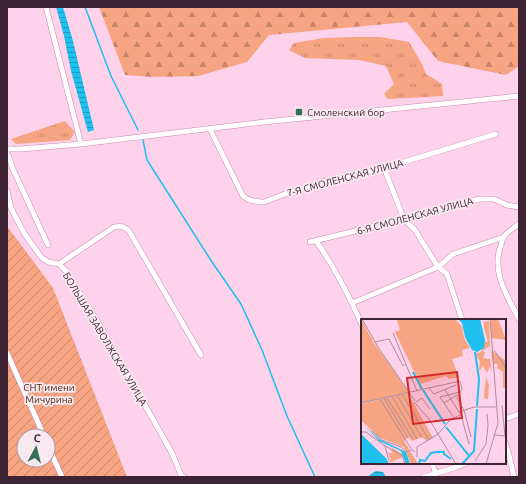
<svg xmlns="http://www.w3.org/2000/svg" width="526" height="484" font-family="Ubuntu,sans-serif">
<defs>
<pattern id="grass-tufts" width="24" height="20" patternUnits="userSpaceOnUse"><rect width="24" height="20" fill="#f6a481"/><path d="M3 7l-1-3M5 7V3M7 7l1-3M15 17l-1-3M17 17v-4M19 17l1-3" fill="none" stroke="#c9856a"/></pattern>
<pattern id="forest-firs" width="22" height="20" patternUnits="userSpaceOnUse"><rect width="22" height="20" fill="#f6a481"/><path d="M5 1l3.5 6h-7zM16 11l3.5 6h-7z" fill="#c9856a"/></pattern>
<pattern id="garden-furrows" width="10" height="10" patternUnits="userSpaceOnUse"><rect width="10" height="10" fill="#f6a481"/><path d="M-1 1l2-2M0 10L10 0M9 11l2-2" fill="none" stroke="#c9856a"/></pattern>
<pattern id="water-rules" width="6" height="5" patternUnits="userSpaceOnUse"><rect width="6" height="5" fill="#1fbfee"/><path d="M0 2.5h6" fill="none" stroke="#1d9bc1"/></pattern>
</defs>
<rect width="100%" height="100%" fill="#fdd2ea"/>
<path fill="url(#grass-tufts)" d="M352,37H380L409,42L422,64L426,74L442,84L443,96L388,99L384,94L394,84L386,66L359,60L305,58L289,50L294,43L324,38Z
M65,121L75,132L70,140L16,144L11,139Z"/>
<path fill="url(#forest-firs)" d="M99,7H519V66L506,75L438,61L407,22L269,35L247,62L198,76L154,77L125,75Z"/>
<path fill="url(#garden-furrows)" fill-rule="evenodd" d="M7,226L53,288L127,477H7ZM24,436H48V460H24Z"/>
<path fill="url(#water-rules)" d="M56,7H63L73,41L94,130L88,132L71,71L64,36Z
M376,471L383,472L386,477H368L371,474Z"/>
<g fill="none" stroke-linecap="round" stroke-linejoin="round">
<path stroke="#1fbfee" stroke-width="1.5" d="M85,7L111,76L138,130
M143,140L147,160L212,262L241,304L262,350L287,416L315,477"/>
<defs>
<path id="street" d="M46,7L81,144
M210,129L243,196L249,200L260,202H264L285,194L323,182L384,168L496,134
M7,149H21L81,144L264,122L519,96
M7,153L10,160L12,167L48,245
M384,168L404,219L415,230L438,267L447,274L462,320
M7,191L11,208L24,233L41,257L48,262L59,264L67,272L99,324L172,453L181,475L184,477
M519,224C514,228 508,231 504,236C502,239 502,242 501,245C491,272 507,296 519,319
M316,241C335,267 349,296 362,325
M310,242L404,219L480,199H494L507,205L519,207
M59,264L114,227C121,226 124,226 129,231L201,355
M352,303L438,267L453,254L504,237
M7,353L44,436
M505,419L519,414
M505,442L509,455L514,477
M48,446L62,477
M432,463L436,474
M424,477L457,467L467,463"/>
</defs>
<use href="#street" stroke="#cc89af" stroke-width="6"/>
<use href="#street" stroke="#fff" stroke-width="5"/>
</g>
<rect fill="#366f57" stroke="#f8e9f1" stroke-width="1.5" x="295" y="108" width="8" height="8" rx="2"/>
<g text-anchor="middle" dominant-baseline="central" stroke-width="3.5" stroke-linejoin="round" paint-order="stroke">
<g font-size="10" fill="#3e2333" stroke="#f8e9f1" text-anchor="start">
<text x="307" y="112">Смоленский бор</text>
</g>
<g font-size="10" fill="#3e2333" stroke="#f8e9f1">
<text transform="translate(345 178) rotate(-15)">7-Я СМОЛЕНСКАЯ УЛИЦА</text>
<text transform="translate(415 216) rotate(-15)">6-Я СМОЛЕНСКАЯ УЛИЦА</text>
<text transform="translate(105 339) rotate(59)">БОЛЬШАЯ ЗАВОЛЖСКАЯ УЛИЦА</text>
</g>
<g font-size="10" fill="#431c09" stroke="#f8e9f1">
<text x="49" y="387">СНТ имени<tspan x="49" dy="12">Мичурина</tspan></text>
</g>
</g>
<g transform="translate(361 319)">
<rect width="145" height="145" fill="#fdd2ea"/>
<path d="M36,0H94L101,8L103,19L109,29L101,31L102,37L91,40L98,58L88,60L85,57L59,65L34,13L39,11ZM130,0H137L145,21L130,19ZM128,2L129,27L121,32L124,33L122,39L129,40L131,54L129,47L126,54L122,47L118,52L119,42L114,35L120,33L124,23H127L123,9V3ZM130,31L145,42V69H142V53L136,49L137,45H132ZM125,58L128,66L127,80L123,79ZM31,129L44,137L28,144L30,140L27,134H33L30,132Z" fill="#f6a481"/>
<path d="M64,0H82L78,11H69Z" fill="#f6a481"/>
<path d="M0,0L13,24L48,73L0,84ZM47,74L72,119L66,122L61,118L51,122L48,118L43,122L57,145H50L43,128L17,118L0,101V85Z" fill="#f6a481"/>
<path d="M97,0H119L124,21L123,29L116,33L111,31L104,18L101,4ZM4,107L18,120L45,133L49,145H45L40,132L18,122ZM0,115L25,139L28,145H0Z" fill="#1fbfee"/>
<path fill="none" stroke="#1fbfee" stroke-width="2" d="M114,33L118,60L116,87M52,53L61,70M62,71L84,105M85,108L109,138M0,122L7,125L14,145M58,145L59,141L64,142L70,134L76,133H83V135L90,140M101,145L113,132L116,90"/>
<path fill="none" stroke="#b18ca1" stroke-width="1" d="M1,0L17,28L54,82M32,14L56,72M14,23L28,20L42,47L45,45M133,31L145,49M68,69L73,75L95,66M84,71L100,96L108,125M41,75L68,121M36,76L61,119M31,77L56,120M79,78L93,99M79,78L99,73M23,79L47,119M26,79L52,120M19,80L51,131L54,133M53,83L68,100L95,145M55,83L61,79L69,90M0,84L99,62L101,70L96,79L103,91L110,118M83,84L96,76M98,93L113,88H135M11,112L21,121L40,128L46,133L50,131M0,113H5L24,127L28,142M134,116L144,117L141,86M24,127L41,136L44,145M56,138V128L77,115L89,101L99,96M114,142L125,125L127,106L126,95M125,145L137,104L129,0"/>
<path fill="#d62828" fill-opacity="0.15" stroke="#d62828" stroke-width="2" d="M96,53L101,99L52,105L46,59Z"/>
<rect width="145" height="145" fill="none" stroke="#3e2333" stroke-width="2"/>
</g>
<rect width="526" height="484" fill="none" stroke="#3e2333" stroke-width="16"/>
<g transform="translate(36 448) rotate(7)"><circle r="19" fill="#f8e9f1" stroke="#ae9aa5"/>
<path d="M0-3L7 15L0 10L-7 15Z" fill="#366f57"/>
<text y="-6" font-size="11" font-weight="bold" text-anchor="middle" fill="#3e2333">С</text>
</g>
</svg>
